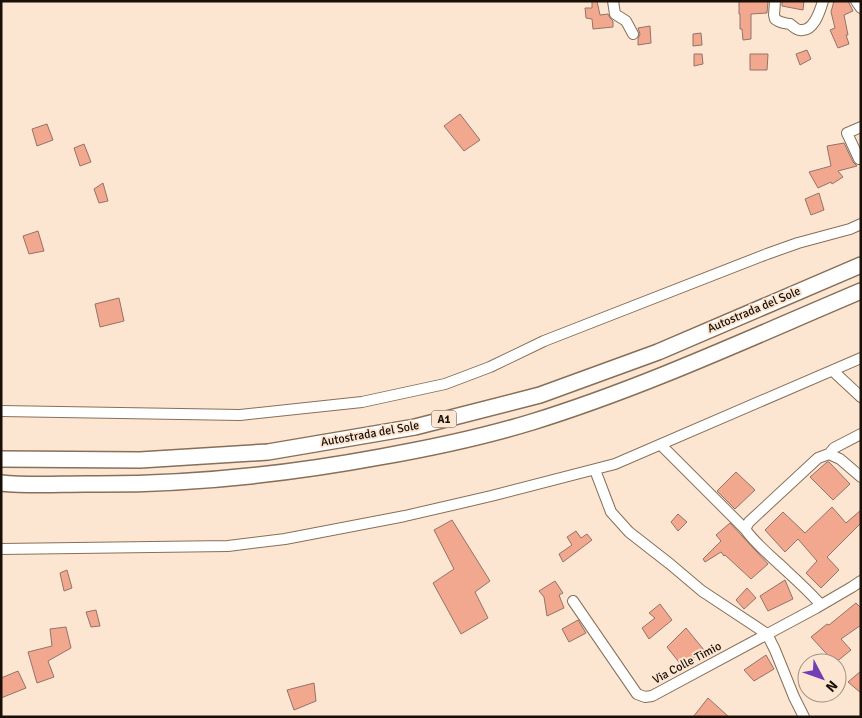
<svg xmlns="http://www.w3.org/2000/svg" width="862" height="718" font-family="Signika,sans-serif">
<rect width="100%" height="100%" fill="#fce6d2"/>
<path fill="#f1a88f" stroke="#947368" d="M592,1H597L600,15L608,14L610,18L613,21V27L593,29L592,19L586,18L585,8H592Z
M739,1H768L767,13L751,14V39L743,40L742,29H740V14H739Z
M782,1H804L803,10L782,6Z
M834,1H848L853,11L844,15L848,35H846L849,44L838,48L830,30L835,28L831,12Z
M650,26L651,43L638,45V39L640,34L638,28Z
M701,33L702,45L693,46V34Z
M807,50L811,59L800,65L796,54Z
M694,54H702L703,64L694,66Z
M750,54H768L767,70H750Z
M460,114L480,140L464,151L444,126Z
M47,124L53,140L37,146L32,129Z
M844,143L853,162L857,166L838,171L843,177L832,184L831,182L818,188L809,172L831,166L827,146Z
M84,144L91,162L80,166L74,148Z
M103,183L108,201L99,203L94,189Z
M819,193L824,210L811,215L805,199Z
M38,231L44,251L29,254L23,236Z
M119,298L124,321L100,327L95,304Z
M827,462H829L850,484L833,500L810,477Z
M736,472L755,490L735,509L717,491Z
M832,507L846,523L861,510V523L827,557L839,570L821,588L806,573L817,561L798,539L785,552L765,530L783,512L805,533Z
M678,514L687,522L678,531L671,522Z
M452,520L490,581L475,592L488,618L461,634L433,583L454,569L434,530Z
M730,523L768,564L751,579L725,555L724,556L721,552L705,562L703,559L721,541L716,535Z
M576,531L581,538L587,534L592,540L563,562L559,554L572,545L567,537Z
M67,570L72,588L64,591L60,573Z
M785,580L793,599L768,611L760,596Z
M555,581L563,593L559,595L564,608L547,616L544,597L539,591Z
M747,588L756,598L744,609L736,600Z
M856,603L861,608V625L841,639L851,650L835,663L811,637L827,624L829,625Z
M660,604L672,620L649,639L642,628L655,618L649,613Z
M96,610L100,626L91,627L86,612Z
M578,620L586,633L569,642L562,629Z
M66,627L71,648L48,661L54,677L37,683L28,652L52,646L50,629Z
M686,628L704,650L682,666L667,647Z
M766,655L774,669L754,681L744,670Z
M18,671L26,688L1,698V678Z
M861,671V693L848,682Z
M314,683L316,701L294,710L287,690Z
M708,698L729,717H693Z"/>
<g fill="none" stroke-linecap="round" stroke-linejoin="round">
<defs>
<path id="minor" d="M613,1L615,14L626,21L633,34
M775,1L774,15L775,19C780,23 784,23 790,24C793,26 796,30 800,30C814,32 820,11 823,1
M856,1L861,8
M859,159L847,133L861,127
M833,371L861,397
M1,411L240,415L362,402L445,384L490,367L544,341L767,254L798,243L850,229L861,224
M661,445L745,529
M829,454L834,448L861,434
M595,470L611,512L629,532L670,564L702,591L767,634L775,650L794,697L804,717
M1,549L228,546L285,539L405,516L491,496L615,464L861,358
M573,601L637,694L645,697L652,696L816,608L852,587L861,581
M821,605C808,590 793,577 778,563C767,553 754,542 745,529L749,522L818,458L829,454L840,459L861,477"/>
<path id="highway" d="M1,459L140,460L268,452L415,427L540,395L658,352L861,265
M1,483C29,486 58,484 86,484C185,485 283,475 380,457C431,448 483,437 532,422C645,387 752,337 861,291"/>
</defs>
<use href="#minor" stroke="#876f58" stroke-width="12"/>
<use href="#highway" stroke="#876f58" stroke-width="18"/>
<use href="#minor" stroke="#fff" stroke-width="10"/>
<use href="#highway" stroke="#fff" stroke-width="15"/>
</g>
<g text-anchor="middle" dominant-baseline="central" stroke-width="4" stroke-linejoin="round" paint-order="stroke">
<rect fill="#fce6d2" stroke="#5c5044" stroke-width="1" x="431.5" y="410.5" width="25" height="17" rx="4"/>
<g font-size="11" font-weight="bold" fill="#180f07">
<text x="444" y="419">A1</text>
</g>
<g font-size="12" fill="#180f07" stroke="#fce6d2">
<text transform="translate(754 310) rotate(-23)">Autostrada del Sole</text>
<text transform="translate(370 434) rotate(-10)">Autostrada del Sole</text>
<text transform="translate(687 663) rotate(-28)">Via Colle Timio</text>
</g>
</g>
<rect width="862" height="718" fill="none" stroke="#180f07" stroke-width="5"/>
<g transform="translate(822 678) rotate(131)"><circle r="24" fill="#fce6d2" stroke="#a19081"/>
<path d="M0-4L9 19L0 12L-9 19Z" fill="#733eb5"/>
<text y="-8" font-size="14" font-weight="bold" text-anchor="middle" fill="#180f07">N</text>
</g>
</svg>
